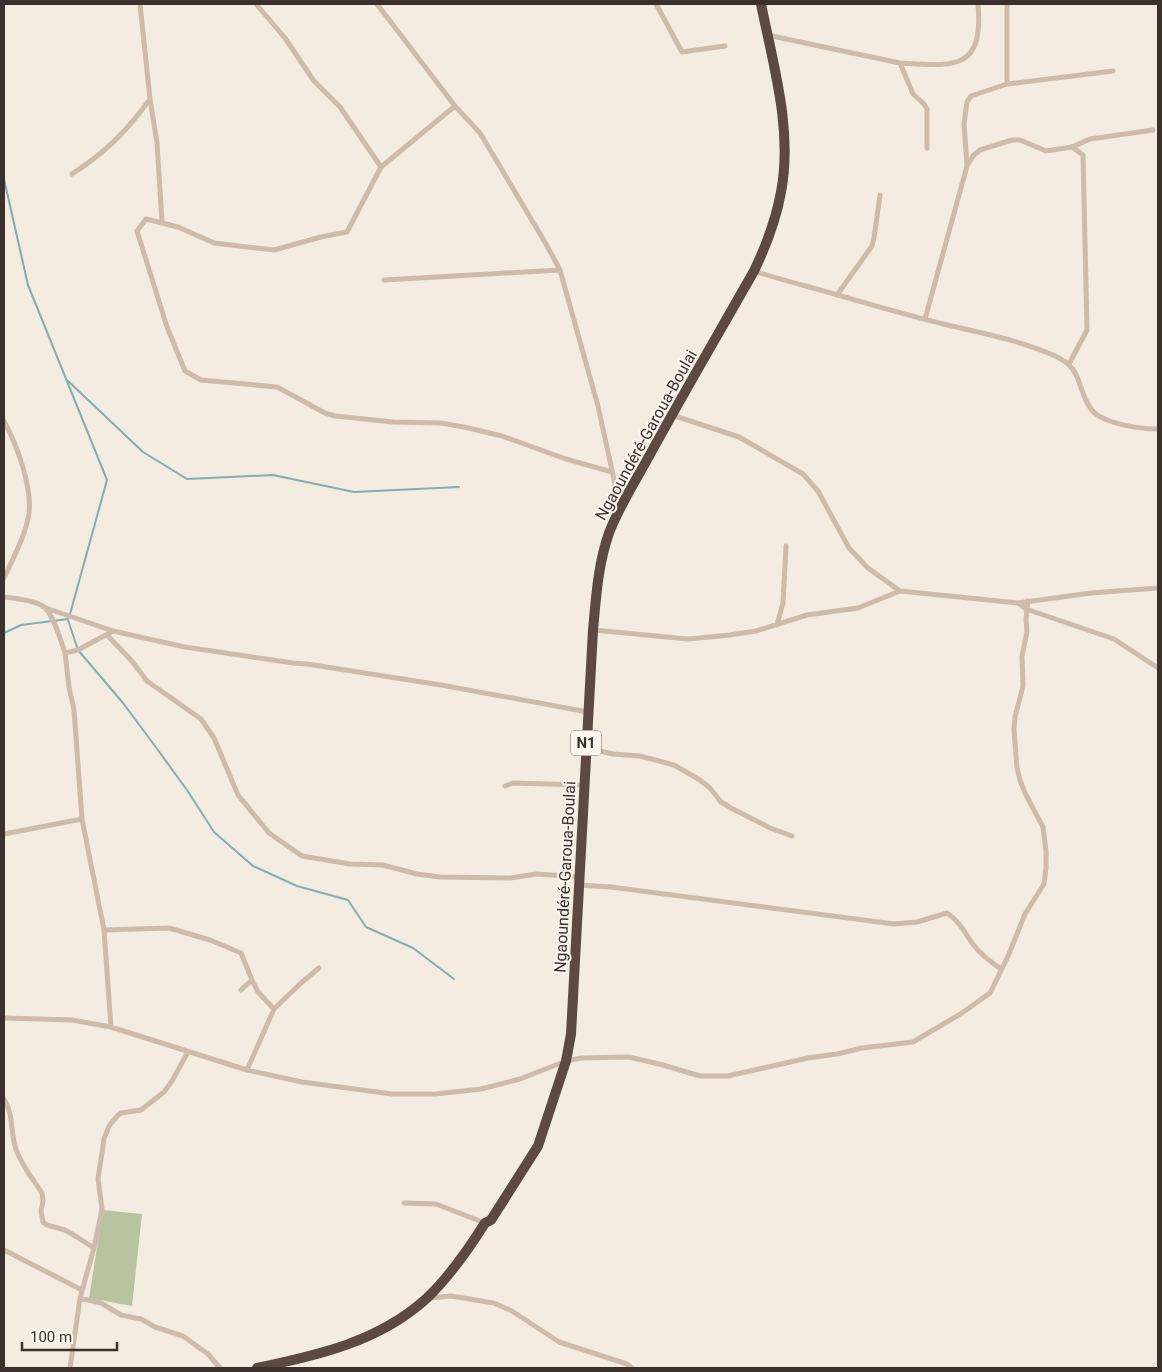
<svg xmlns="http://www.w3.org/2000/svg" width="1162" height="1372" font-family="Roboto,sans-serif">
<rect width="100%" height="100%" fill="#f4ebe1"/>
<path fill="#b8c4a0" d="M103,1210L142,1214L132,1306L89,1298Z"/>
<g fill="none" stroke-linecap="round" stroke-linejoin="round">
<path stroke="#7fb0b2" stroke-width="2" d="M4,179L28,285L107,480L70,614
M67,380L143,452L187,479L273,475L354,492L459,487
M68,620L78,650L123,703L155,746L187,790L214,832L253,866L297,886L348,900L366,927L413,948L454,979
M4,633L21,625L68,619"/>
<path stroke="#cdbbac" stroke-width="5" d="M140,4L150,99L157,143L162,222
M256,4L285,38L314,81L340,107L381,167
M377,4L455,106L480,133L546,244L560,270L598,406L620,507
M656,4L682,52L725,46
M767,35L900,63
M1007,84L1113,71
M455,106L381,167L347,232L321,237L274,250L214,243L178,227L146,219L137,231L167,327L185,371L201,380L277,387L325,413L335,416L393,422L441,423L464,427L502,436L566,459L612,472
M927,148V109L924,104L913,94L900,63C953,66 984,72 978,4
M967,166L973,156L980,150L1012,140H1020L1046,151L1072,147L1090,139L1153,130
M72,174C106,152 126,132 150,99
M754,271C782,280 810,287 838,295C876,306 913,317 952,326C986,334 1021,341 1053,355C1085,369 1075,387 1091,409C1102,424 1141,429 1158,429
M384,280L560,270
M837,295L872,246L874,238L880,195
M925,319L967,166L964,124L967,102L971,96L1007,84V4
M1069,364L1087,330L1083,155L1072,147
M4,421C17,445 32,486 29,513C26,535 13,558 4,578
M900,591L1018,603L1091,593L1158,588
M4,597C13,598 35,601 43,606C53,613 61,641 65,653
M1018,603L1026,609L1114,639L1158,668
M43,607L113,631
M777,625L783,603L786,546
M593,630L688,639L730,635L756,631L807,615L858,608L900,591L868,568L849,548L818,491L803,474L739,437L672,415
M107,635L131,660L147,681L201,719L214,738L238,795L269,833L302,856L350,864L383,865L417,874L440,877L510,878L537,874L580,877
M587,748L613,754L640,756L674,765L700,780L710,788L721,802L731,808L770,828L792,836
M505,786L513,783L584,785
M4,834L82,819
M579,885L611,887L894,924L917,922L947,913C959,921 964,931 972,943C980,954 990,961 1001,969
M104,930L169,928L210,940L241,953L252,980
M241,990L252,980L258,992L274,1009
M4,1018L72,1020L111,1027L247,1070L302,1082L392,1094H435L481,1089L520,1079L566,1061L581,1058L629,1057L663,1065L700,1076H728L808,1058L837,1054L862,1048L913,1042L962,1013L990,993L1009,954L1025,914L1044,884L1046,868V851L1043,827L1025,793L1020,780L1017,768L1014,730L1015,717L1023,686L1022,656L1027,632L1026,619L1028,601
M111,1027L104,930L82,819L74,710L69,687L65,653L78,650L113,631L185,647L293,663L307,664L441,685L588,712
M247,1070L274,1009L301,983L319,968
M4,1099C14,1115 10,1132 16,1149C21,1165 33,1179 42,1193L43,1201L41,1211L43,1222L47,1225L65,1230L77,1237L94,1248
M404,1203L436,1204L485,1223
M4,1250L82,1290
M80,1298L101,1303L121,1315L141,1319L155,1327L183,1336L208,1354L220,1368
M430,1298L451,1296L494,1303L512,1311L559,1342L627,1364L632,1368
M70,1368L80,1298L94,1248L102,1209L98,1179L104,1139L109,1126L118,1115L121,1113L141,1110L164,1092L172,1081L188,1052"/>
<path stroke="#5c4a42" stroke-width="10" d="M257,1368C318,1355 379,1342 427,1298C450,1276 468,1250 485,1223L491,1220L538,1146L566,1061L571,1034L593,630C596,598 598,564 609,533C620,504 638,477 653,449C686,389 720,331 754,271C766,246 776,220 781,192C793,130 773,64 761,4"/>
</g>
<g text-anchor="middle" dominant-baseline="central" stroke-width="4" stroke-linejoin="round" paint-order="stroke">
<rect fill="#fbf5ee" stroke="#756b66" stroke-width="1" x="571" y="730.5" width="30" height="25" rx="4"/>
<g font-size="15" font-weight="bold" fill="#3b302b">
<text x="586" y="743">N1</text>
</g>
<g font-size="16" fill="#3b302b" stroke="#fbf5ee">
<text transform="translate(646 435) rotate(-61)">Ngaoundéré-Garoua-Boulai</text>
<text transform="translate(565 877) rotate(-87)">Ngaoundéré-Garoua-Boulai</text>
</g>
</g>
<rect width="1162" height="1372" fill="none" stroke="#3b302b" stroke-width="10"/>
<path d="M22 1342v8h95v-8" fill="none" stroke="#3b302b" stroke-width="2.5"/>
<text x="30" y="1342" font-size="15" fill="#3b302b" stroke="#fbf5ee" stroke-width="4" paint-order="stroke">100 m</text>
</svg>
